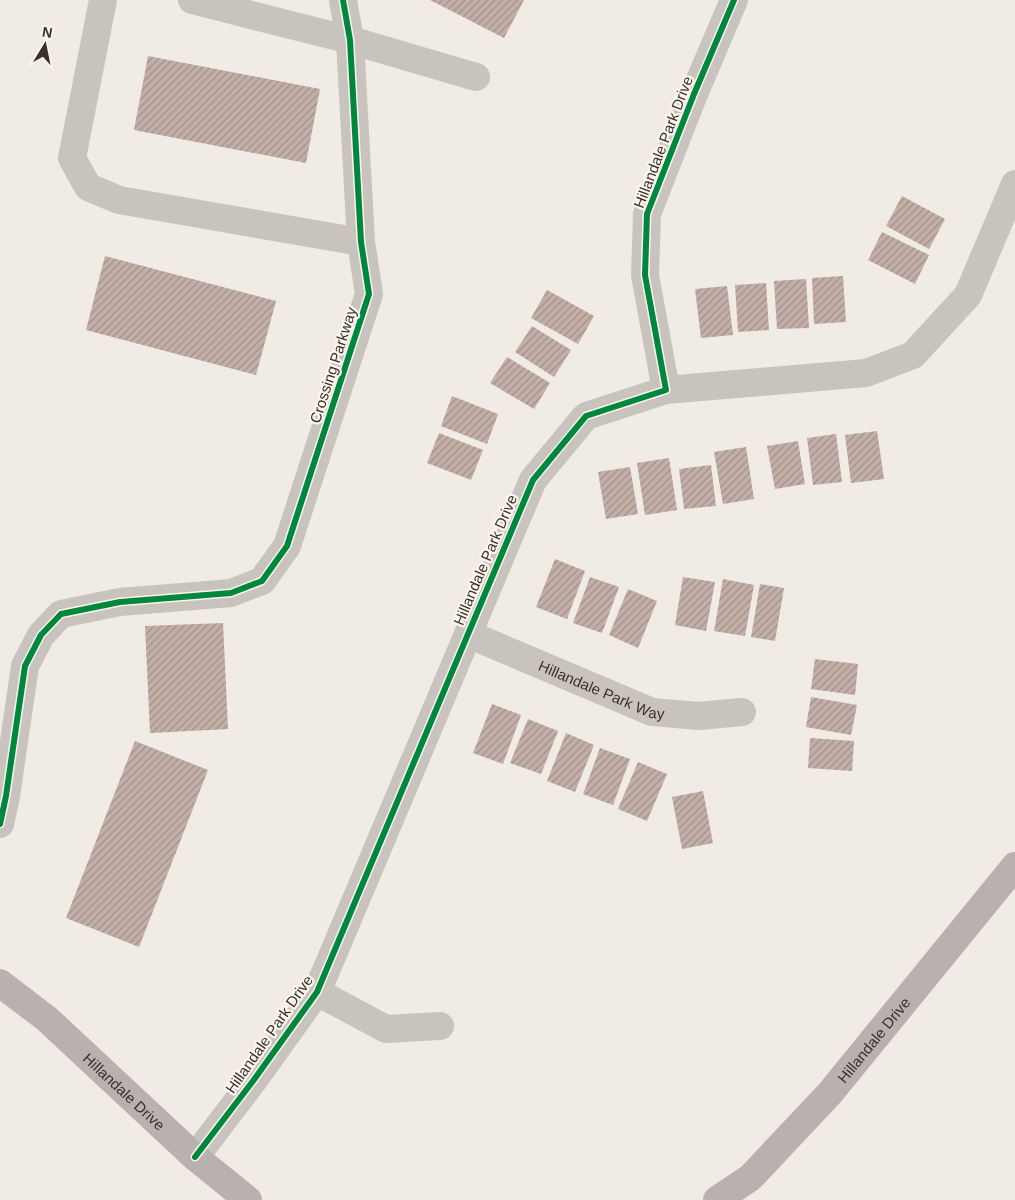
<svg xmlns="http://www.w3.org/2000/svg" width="1015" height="1200" font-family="Arial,sans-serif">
<defs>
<pattern id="building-hatch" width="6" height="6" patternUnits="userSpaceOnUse" patternTransform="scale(1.25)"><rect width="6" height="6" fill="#c3afa7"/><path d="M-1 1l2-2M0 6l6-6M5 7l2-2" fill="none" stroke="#a08f88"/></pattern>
</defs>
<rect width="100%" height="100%" fill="#f0ebe5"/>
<path fill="url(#building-hatch)" d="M430,0H524L504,38Z
M148,56L320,89L306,163L134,130Z
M902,196L945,219L929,249L886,226Z
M882,232L929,255L915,284L868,260Z
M105,256L276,301L256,375L86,330Z
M843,276L846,322L814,324L812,278Z
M806,279L809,328L777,329L774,281Z
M766,283L769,330L738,332L735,285Z
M727,286L733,335L701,338L695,289Z
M547,290L594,316L578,344L531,318Z
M532,326L571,350L554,377L515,352Z
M507,357L550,383L534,409L490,383Z
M452,396L498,414L487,444L441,426Z
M877,431L884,479L851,483L845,435Z
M439,433L483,450L471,480L427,463Z
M836,434L842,482L813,485L807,438Z
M798,441L805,484L775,489L767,446Z
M746,447L754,499L723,504L714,452Z
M669,458L677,510L645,515L637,463Z
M711,465L716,506L684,509L679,469Z
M630,467L638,514L606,519L598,472Z
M555,559L585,571L567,619L536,607Z
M590,577L619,587L602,633L573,623Z
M683,577L715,582L706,631L675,625Z
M723,579L754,585L745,636L714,631Z
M760,584L784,588L775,641L751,637Z
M628,589L657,601L638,648L609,635Z
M223,623L228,729L150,733L145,626Z
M815,659L858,664L855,695L811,689Z
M811,697L857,705L851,735L806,727Z
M492,704L521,715L503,764L473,753Z
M528,719L558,731L541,774L510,763Z
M566,733L594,745L575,792L547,781Z
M810,738L854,741L852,771L808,768Z
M135,741L208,770L139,947L66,918Z
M600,748L630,759L613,805L583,794Z
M638,762L667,774L647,821L618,809Z
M703,791L713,843L682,849L672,797Z"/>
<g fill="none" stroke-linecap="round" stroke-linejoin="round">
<g stroke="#c9c3be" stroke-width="28">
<path d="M103,0L72,158L88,187L119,200L361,242"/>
<path d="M192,0L350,40L476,77"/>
<path d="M666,390L866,373L913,355L968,295L1015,184"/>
<path id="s1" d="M468,634L652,712L699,716L742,712"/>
<path d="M0,824L6,796L25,666L41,635L61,614L120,602L231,593L262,581L287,546L369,294L361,242L350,40L343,0"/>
<path d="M317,992L386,1029L440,1026"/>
<path d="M195,1157L253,1081L317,992L533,480L586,416L666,390L645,275L647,214L694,94L734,0"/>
</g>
<g stroke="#b8b1ad" stroke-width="28">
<path id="s2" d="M0,983L47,1019L195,1157L248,1200"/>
<path id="s3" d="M717,1200L750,1178L830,1093L1015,866"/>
</g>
<defs>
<path id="cycleway" d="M0,824L6,796L25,666L41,635L61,614L120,602L231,593L262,581L287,546L369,294L361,242L350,40L343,0
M195,1157L253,1081L317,992L533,480L586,416L666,390L645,275L647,214L694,94L734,0"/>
</defs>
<use href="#cycleway" stroke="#fbf5ee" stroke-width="9"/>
<use href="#cycleway" stroke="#00873e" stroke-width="6"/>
</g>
<g text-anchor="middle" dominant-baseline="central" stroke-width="4.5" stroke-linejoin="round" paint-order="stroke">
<g font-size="15" fill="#3b302b" stroke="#fbf5ee">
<text transform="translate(663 142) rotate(-69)">Hillandale Park Drive</text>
<text transform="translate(333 365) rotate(-72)">Crossing Parkway</text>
<text transform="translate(485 560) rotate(-67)">Hillandale Park Drive</text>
<text stroke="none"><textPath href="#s1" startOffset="145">Hillandale Park Way</textPath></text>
<text transform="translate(269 1034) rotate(-55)">Hillandale Park Drive</text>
<text stroke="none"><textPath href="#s3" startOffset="225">Hillandale Drive</textPath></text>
<text stroke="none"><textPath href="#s2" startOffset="165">Hillandale Drive</textPath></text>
</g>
</g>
<g transform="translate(45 45) rotate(10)" stroke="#fbf5ee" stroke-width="4" paint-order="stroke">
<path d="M0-4L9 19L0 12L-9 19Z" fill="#3b302b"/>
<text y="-8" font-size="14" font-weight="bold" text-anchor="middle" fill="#3b302b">N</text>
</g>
</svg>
